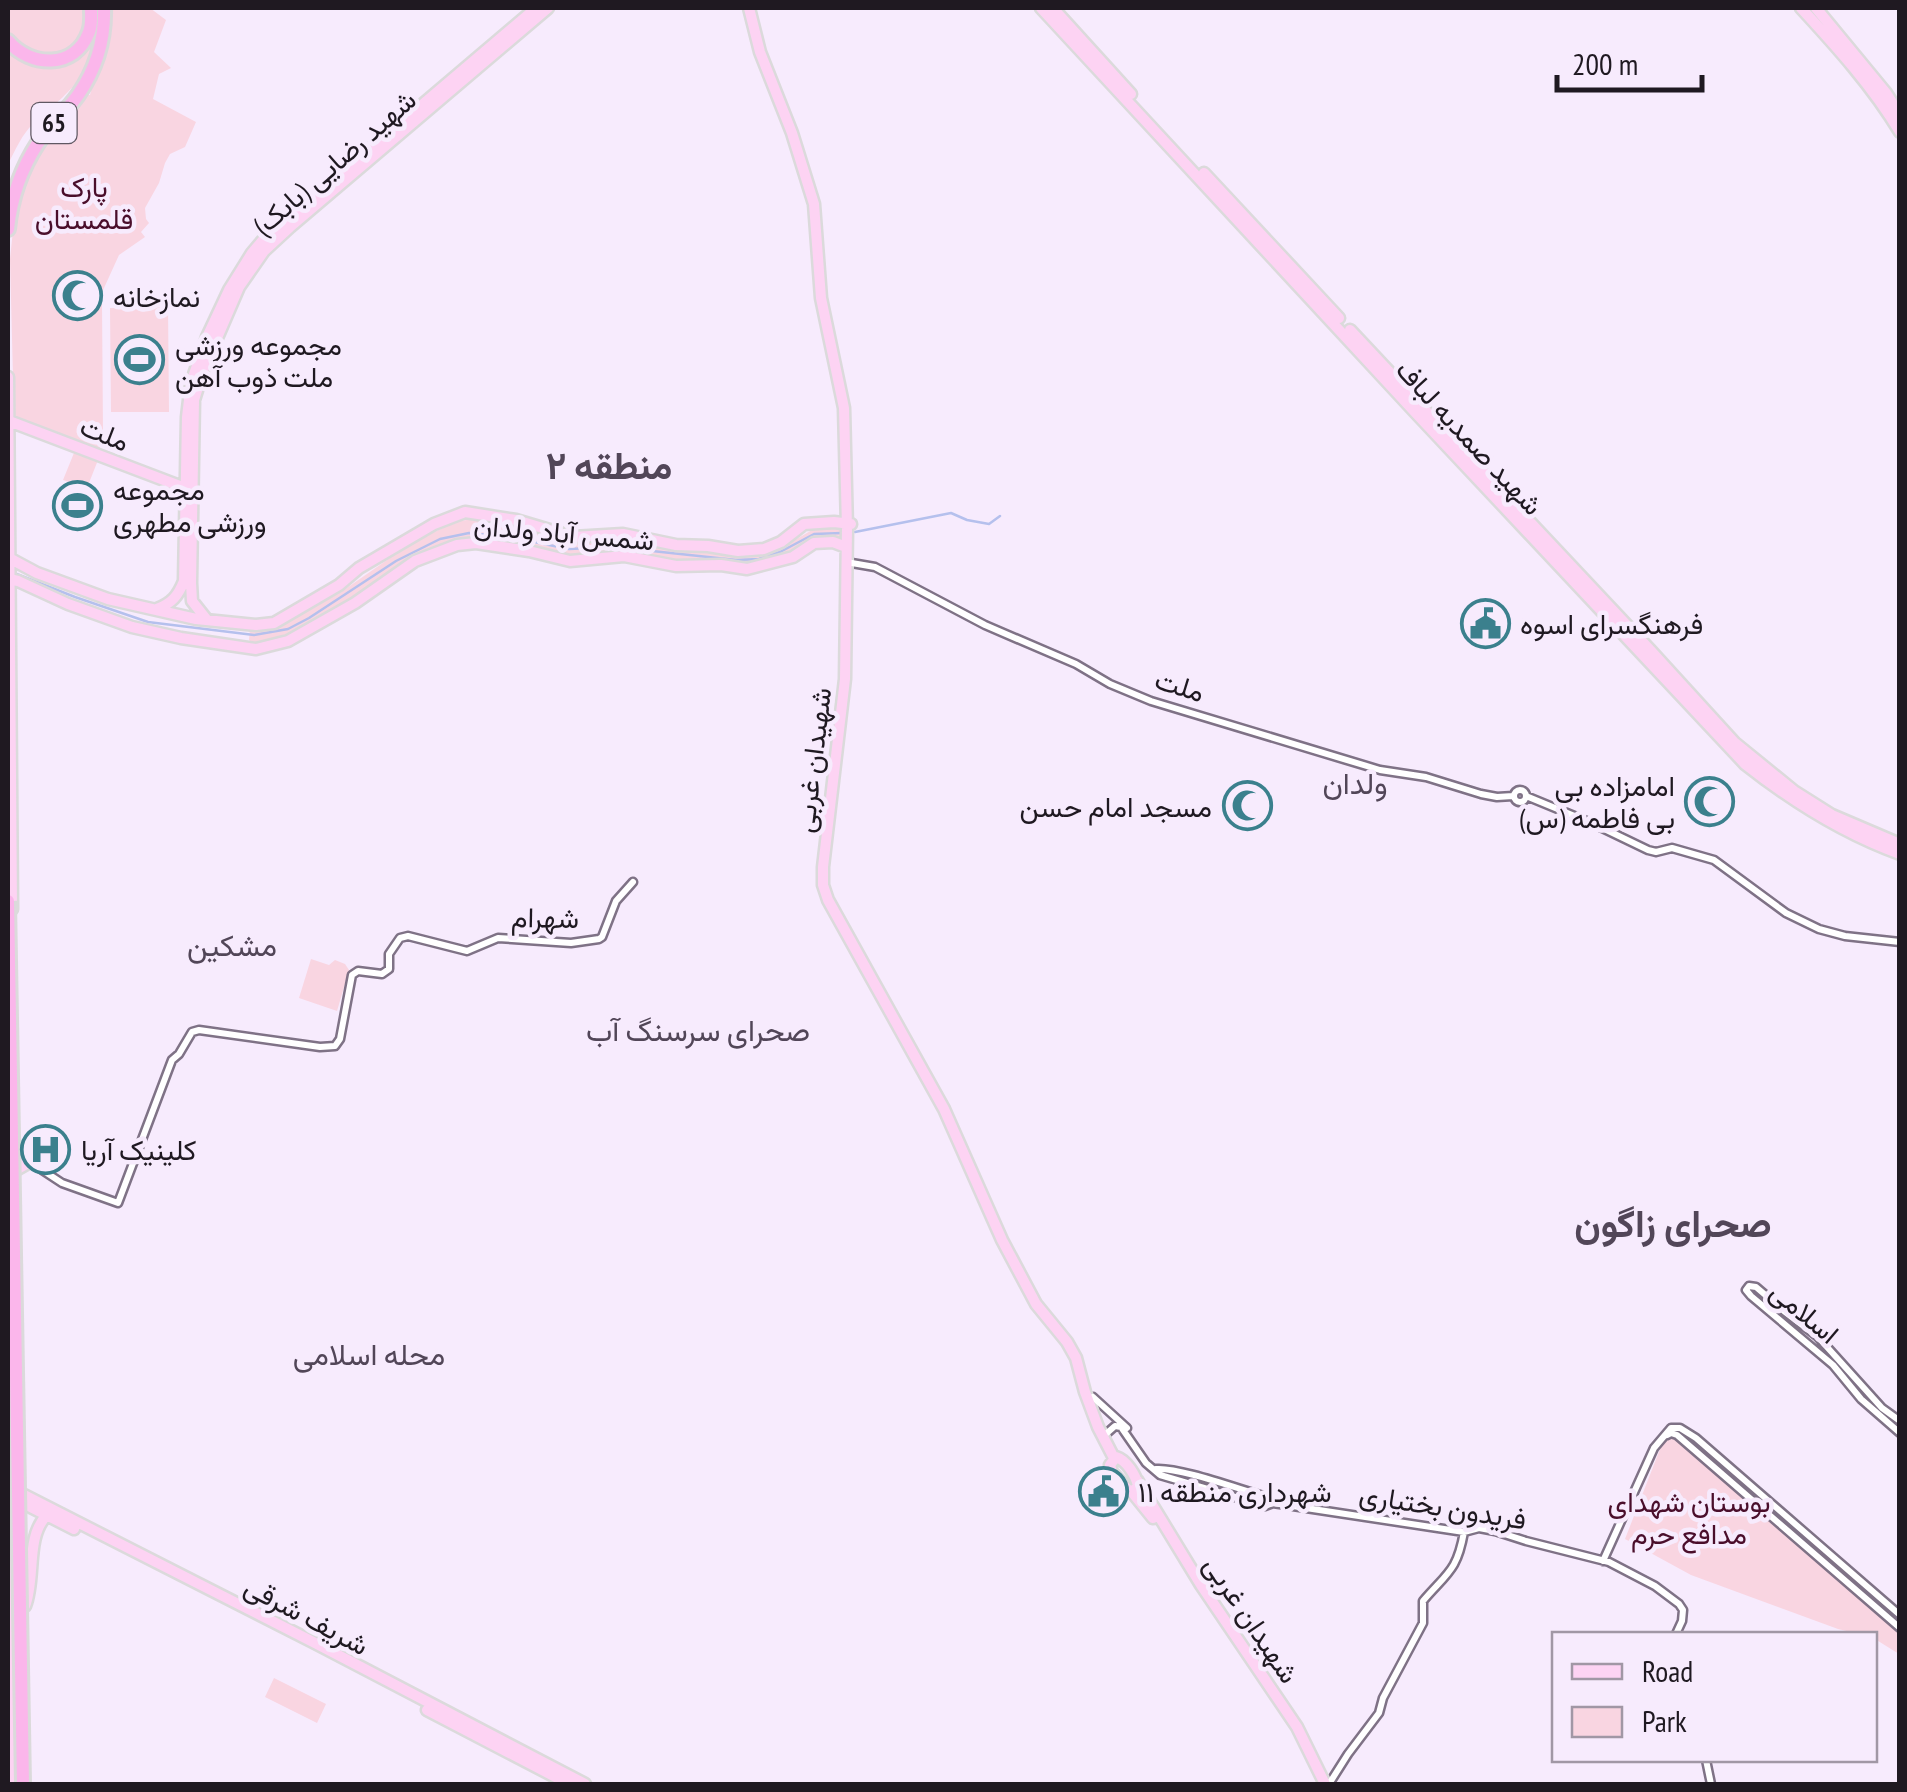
<svg xmlns="http://www.w3.org/2000/svg" width="1907" height="1792" font-family="'PT Sans Narrow',Vazirmatn,sans-serif">
<rect width="100%" height="100%" fill="#f7ebfd"/>
<path fill="#f9d5e1" d="M8,8H86C88,41 60,67 27,52C19,48 14,42 8,36Z
M110,8H150L166,20L154,52L171,68L159,74L153,99L196,122L185,147L170,154L165,163L159,183L145,208L146,219L149,223L141,232L145,237L119,255L99,299L102,303L103,433L100,449L14,417L10,259L15,211L28,176L47,140L84,94L90,95C97,66 111,39 110,8Z
M94,36C83,88 68,91 33,124C22,134 15,151 8,164V49L44,64Z
M168,307L169,412H111L110,308Z
M74,453L98,460L87,488L63,480Z
M485,518L573,544L608,542L643,544L697,552L754,556L776,551L812,530L829,527L841,530L844,541L833,537L816,538L791,554L749,564L557,554L462,540L352,600L301,630L254,645L249,640L250,629L280,627L341,592L413,542L458,521Z
M311,959L329,965L335,960L345,964L349,970L337,1011L299,998Z
M1669,1438L1678,1440L1899,1633V1654L1875,1639L1874,1634H1859L1838,1629L1691,1575L1625,1539L1662,1444Z
M274,1678L326,1704L317,1723L265,1697Z"/>
<g fill="none" stroke-linecap="round" stroke-linejoin="round">
<path stroke="#b5c0ed" stroke-width="2.5" d="M855,532L951,513L967,520L989,524L1000,516
M14,573L75,597L148,622L254,635L288,629L309,618L396,561L440,539L469,533L509,537L569,549L615,547L736,560L759,559L780,552L814,534L842,533"/>
<defs>
<path id="minor" d="M846,562L875,567L985,625L1076,664L1110,684L1151,701L1380,770L1426,777L1481,794L1497,797L1513,796
M1514 796a6 6 0 1 1 12 0a6 6 0 1 1-12 0Z
M1526,796L1594,824L1648,850L1656,852L1672,848L1714,860L1786,913L1819,929L1845,936L1900,942
M30,1162L62,1183L118,1203L172,1060L179,1054L192,1032L199,1030L320,1047L335,1046L340,1039L352,975L358,971L382,974L389,969V954L400,938L408,936L467,951L498,938L571,943L599,939L602,937L616,901L633,882
M1093,1397L1127,1428
M1900,1421L1882,1408L1818,1337L1784,1311L1756,1287L1749,1286L1746,1290L1751,1296L1833,1365L1861,1399L1900,1433
M1107,1433L1115,1426L1121,1427L1146,1463L1160,1475L1265,1506L1273,1503L1464,1532L1479,1528L1495,1531L1526,1541L1609,1562L1655,1586L1679,1604L1683,1610L1682,1621L1676,1634
M1667,1435L1671,1433L1677,1435L1900,1628
M1156,1469C1179,1467 1241,1490 1267,1497L1273,1503
M1603,1561L1654,1448L1671,1428H1680L1696,1438L1900,1615
M1706,1760L1711,1784
M1329,1784L1348,1754L1379,1713L1383,1698L1423,1623V1601C1448,1572 1457,1571 1464,1532"/>
<path id="major" d="M749,8L760,52L792,133L814,204L821,298L844,408L847,528L845,679L823,867V885L828,900L944,1109L1002,1240L1036,1304L1067,1342L1076,1358L1085,1392L1098,1427L1114,1458
M1041,8L1414,411L1745,764C1793,802 1842,833 1900,854
M1053,8L1131,94
M1801,8C1836,46 1873,87 1900,132
M1816,8L1886,93L1900,115
M1204,173L1339,318
M1350,330L1651,651L1735,743L1794,791L1832,815L1900,844
M8,377L12,909
M9,421L185,488
M9,558L37,573L108,599L196,619L256,625L274,623L339,585L359,568L434,524L465,512L516,520L573,537L623,534L676,545L708,546L738,551L764,549L781,542L804,524L834,522L851,524
M9,579L18,581L68,604L132,627L181,638L256,649L288,641L355,603L415,561L457,545L476,543L529,551L570,561L624,556L676,566L721,565L747,569L793,557L814,543L833,542L846,547
M157,609C172,603 178,596 184,581L187,417L191,383L207,337L229,290L252,253L263,240L536,8
M207,620L192,601L191,583L194,400L204,368L239,287L264,251L290,227L548,8
M16,1155L30,1162L16,1170
M1116,1457C1126,1460 1136,1475 1138,1486L1135,1491L1128,1490L1112,1472L1110,1465Z
M1137,1480L1201,1585L1297,1727L1325,1784
M8,1489L22,1494L315,1643L585,1784
M1132,1492L1153,1518
M13,1498L74,1529
M8,1547L11,1784
M25,1606C36,1578 25,1537 47,1515
M427,1710L569,1784"/>
<path id="highway" d="M8,41C30,67 75,70 89,32C92,25 91,15 91,8
M8,229C11,199 21,169 38,143C50,125 66,112 78,95C96,69 105,39 104,8"/>
</defs>
<use href="#minor" stroke="#7f7286" stroke-width="11"/>
<use href="#major" stroke="#dbdadb" stroke-width="15"/>
<use href="#highway" stroke="#dbdadb" stroke-width="18"/>
<use href="#minor" stroke="#fff" stroke-width="6"/>
<use href="#major" stroke="#fdd3f3" stroke-width="10"/>
<use href="#highway" stroke="#fbb6eb" stroke-width="12"/>
<defs>
<path id="highway-bridge" d="M8,901L23,1784"/>
</defs>
<use href="#highway-bridge" stroke="#dbdadb" stroke-width="18" stroke-linecap="butt"/>
<use href="#highway-bridge" stroke="#fbb6eb" stroke-width="12"/>
</g>
<defs>
<symbol id="mosque-ring" viewBox="-11 -11 22 22"><circle r="9.5" fill="#f7ebfd" stroke="#3b808d" stroke-width="1.5"/><path d="M3.5-4.9A6 6 0 1 0 3.5 4.9A5 5 0 1 1 3.5-4.9Z" fill="#3b808d"/></symbol>
<symbol id="stadium-ring" viewBox="-11 -11 22 22"><circle r="9.5" fill="#f7ebfd" stroke="#3b808d" stroke-width="1.5"/><path d="M0-5a6.5 5 0 1 0 0 10a6.5 5 0 1 0 0-10ZM-3.5-1.8h7v3.6h-7Z" fill="#3b808d"/></symbol>
<symbol id="civic-ring" viewBox="-11 -11 22 22"><circle r="9.5" fill="#f7ebfd" stroke="#3b808d" stroke-width="1.5"/><path d="M-.6-6.5H3V-4.5H.6V-3L4-1V1h2V6H-6V1h2V-1L-.6-3ZM-1.2 2.5V6h2.4V2.5Z" fill="#3b808d"/></symbol>
<symbol id="hospital-ring" viewBox="-11 -11 22 22"><circle r="9.5" fill="#f7ebfd" stroke="#3b808d" stroke-width="1.5"/><path d="M-5-5h3v3.5h4V-5h3V5h-3V1.5h-4V5h-3Z" fill="#3b808d"/></symbol>
</defs>
<g fill-rule="evenodd">
<use href="#mosque-ring" x="50" y="268" width="55" height="55"/>
<use href="#stadium-ring" x="112" y="332" width="55" height="55"/>
<use href="#stadium-ring" x="50" y="478" width="55" height="55"/>
<use href="#civic-ring" x="1458" y="596" width="55" height="55"/>
<use href="#mosque-ring" x="1682" y="774" width="55" height="55"/>
<use href="#mosque-ring" x="1220" y="778" width="55" height="55"/>
<use href="#hospital-ring" x="18" y="1122" width="55" height="55"/>
<use href="#civic-ring" x="1076" y="1464" width="55" height="55"/>
</g>
<g text-anchor="middle" dominant-baseline="central" stroke-width="9" stroke-linejoin="round" paint-order="stroke">
<rect fill="#f7ebfd" stroke="#605863" stroke-width="2.5" x="31.5" y="103" width="45" height="40" rx="8"/>
<g font-size="25" font-weight="bold" fill="#1f1921">
<text x="54" y="123">65</text>
</g>
<g font-size="28" fill="#1f1921" stroke="#f7ebfd">
<text transform="translate(334 162) rotate(-41)">شهید رضایی (بابک)</text>
<text transform="translate(105 433) rotate(21)">ملت</text>
<text transform="translate(1470 437) rotate(47)">شهید صمدیه لباف</text>
<text transform="translate(564 532) rotate(5)">شمس آباد ولدان</text>
<text transform="translate(1180 685) rotate(17)">ملت</text>
<text transform="translate(812 760) rotate(-83)">شهیدان غربی</text>
<text transform="translate(545 917) rotate(1)">شهرام</text>
<text transform="translate(1805 1312) rotate(40)">اسلامی</text>
<text transform="translate(1443 1506) rotate(9)">فریدون بختیاری</text>
<text transform="translate(307 1615) rotate(28)">شریف شرقی</text>
<text transform="translate(1252 1619) rotate(56)">شهیدان غربی</text>
</g>
<g font-size="28" fill="#4a0e2b" stroke="#f7ebfd">
<text x="84" y="186">پارک<tspan x="84" dy="32">قلمستان</tspan></text>
<text x="1689" y="1501">بوستان شهدای<tspan x="1689" dy="32">مدافع حرم</tspan></text>
</g>
<g font-size="28" fill="#1f1921" stroke="#f7ebfd" text-anchor="start">
<text x="113" y="296">نمازخانه</text>
<text x="175" y="344">مجموعه ورزشی<tspan x="175" dy="32">ملت ذوب آهن</tspan></text>
<text x="113" y="489">مجموعه<tspan x="113" dy="32">ورزشی مطهری</tspan></text>
<text x="1520" y="623">فرهنگسرای اسوه</text>
<text x="1675" y="785" text-anchor="end">امامزاده بی<tspan x="1675" dy="32">بی فاطمه (س)</tspan></text>
<text x="1212" y="806" text-anchor="end">مسجد امام حسن</text>
<text x="81" y="1149">کلینیک آریا</text>
<text x="1138" y="1491">شهرداری منطقه ۱۱</text>
</g>
<g font-size="30" fill="#524658" stroke="#f7ebfd">
<text x="1355" y="782">ولدان</text>
<text x="232" y="944">مشکین</text>
<text x="698" y="1029">صحرای سرسنگ آب</text>
<text x="369" y="1353">محله اسلامی</text>
</g>
<g font-size="38" font-weight="bold" fill="#524658" stroke="#f7ebfd">
<text x="609" y="464">منطقه ۲</text>
<text x="1673" y="1222">صحرای زاگون</text>
</g>
</g>
<rect width="1907" height="1792" fill="none" stroke="#1f1921" stroke-width="20"/>
<rect x="1552" y="1632" width="325" height="130" fill="#f7ebfd" stroke="#a197a5" stroke-width="2.5"/>
<rect x="1572" y="1664" width="50" height="15" fill="#fdd3f3" stroke="#a197a5" stroke-width="2.5"/>
<text x="1642" y="1682" font-size="30" fill="#1f1921">Road</text>
<rect x="1572" y="1707" width="50" height="30" fill="#f9d5e1" stroke="#a197a5" stroke-width="2.5"/>
<text x="1642" y="1732" font-size="30" fill="#1f1921">Park</text>
<path d="M1557 75v15h145v-15" fill="none" stroke="#1f1921" stroke-width="5"/>
<text x="1572" y="75" font-size="30" fill="#1f1921" stroke="#f7ebfd" stroke-width="8" paint-order="stroke">200 m</text>
</svg>
